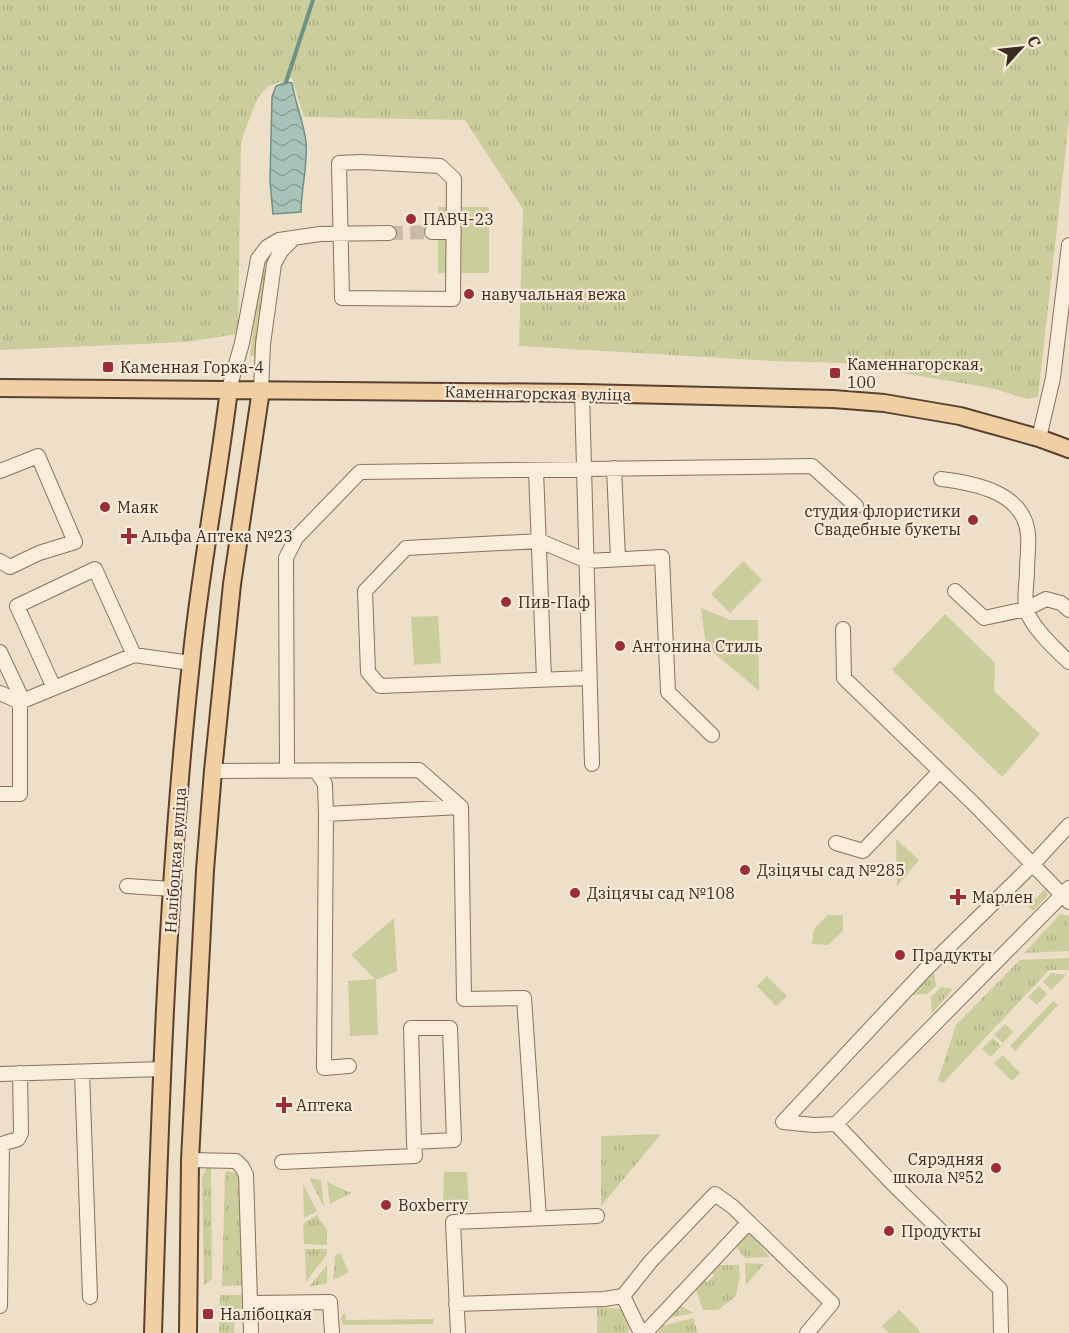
<svg xmlns="http://www.w3.org/2000/svg" width="1069" height="1333" font-family="'IBM Plex Serif',serif">
<defs>
<pattern id="grass-tufts" width="24" height="20" patternUnits="userSpaceOnUse" patternTransform="scale(1.5)"><rect width="24" height="20" fill="#cccd9c"/><path d="M3 7l-1-3M5 7V3M7 7l1-3M15 17l-1-3M17 17v-4M19 17l1-3" fill="none" stroke="#b0b086"/></pattern>
<pattern id="water-waves" width="16" height="10" patternUnits="userSpaceOnUse" patternTransform="scale(1.5)"><rect width="16" height="10" fill="#a9c3b9"/><path d="M0 5q4-4 8 0t8 0" fill="none" stroke="#8b9f96"/></pattern>
</defs>
<rect width="100%" height="100%" fill="#eedfc8"/>
<path fill="url(#grass-tufts)" d="M0,0H1069V121L1038,397L1027,399L992,388L842,363L772,361L519,346L523,209L465,120L304,117L292,78L268,86L257,99L241,141L238,334L185,342L0,350Z
M268,268L258,356H250L260,270Z
M1045,889L1048,895L1033,911L1028,906Z
M1060,914L1069,916V951L1024,953Z
M1069,958V970H1049L943,1083L938,1080L956,1025L1020,960Z
M934,972L936,986L927,994L912,995Z
M1051,973L1066,975L1051,990L1043,982Z
M1039,986L1047,994L1037,1005L1028,997Z
M941,987L953,989L932,1013L931,997Z
M1053,1001L1058,1005L1015,1051L1010,1046Z
M1005,1024L1013,1032L1003,1043L994,1035Z
M993,1038L1001,1046L991,1057L982,1049Z
M1003,1055L1020,1073L1012,1081L994,1063Z
M661,1134L601,1206V1136Z
M207,1167H211L212,1279L204,1285L202,1177Z
M227,1171L237,1173L241,1179L244,1285L222,1286L225,1174Z
M309,1178L321,1180L324,1207Z
M327,1182L351,1193L330,1204Z
M303,1184L317,1211L304,1218Z
M317,1215L327,1230V1245L304,1244L303,1224Z
M743,1234L751,1235L770,1257L745,1258L734,1243Z
M305,1249H327V1254L306,1282Z
M340,1253L349,1272L333,1280L335,1256Z
M745,1263L764,1264L746,1285Z
M327,1265V1283L309,1287Z
M719,1265H739L740,1275L736,1296L718,1310H703L695,1287L702,1281L708,1282L714,1276L711,1271Z
M220,1295H244L245,1309H235L234,1333H219Z
M677,1303L693,1313L665,1319Z
M597,1307L622,1309L631,1327L627,1333H597Z
M345,1313L346,1320L434,1319L433,1324L343,1325L341,1319L343,1314Z
M693,1318L698,1333H658L662,1326Z"/>
<path fill="#cccd9c" d="M438,207H489V273H438Z
M743,561L762,580L730,613L711,594Z
M701,608L730,620H758L759,691L706,646Z
M945,614L995,663L994,691L1040,734L1002,777L892,670Z
M438,616L441,663L414,665L411,617Z
M896,839L919,860L897,886Z
M828,915H843V931L828,945L812,944L814,929Z
M394,918L397,971L376,980L378,1035L350,1036L348,981L375,979L351,955Z
M767,976L787,996L776,1006L757,986Z
M444,1172H467L469,1207H443Z
M899,1310L919,1330V1333H888L882,1326Z"/>
<path fill="url(#water-waves)" stroke="#6f9186" stroke-width="1.5" d="M286,82L292,83C295,103 304,123 306,142C308,166 301,189 301,212L273,214L270,181L272,97L276,86Z"/>
<g fill="none" stroke-linecap="round" stroke-linejoin="round">
<path stroke="#6f9186" stroke-width="4" d="M286,82L313,0"/>
<path stroke="#cabba7" stroke-width="14" stroke-dasharray="14 7" stroke-linecap="butt" d="M389,233L432,232"/>
<defs>
<path id="minor" d="M361,162L440,166L454,179L453,299L342,298L339,163Z
M432,232H454
M229,389L242,343L258,259L267,247L279,240L320,234L389,233
M261,390L263,344L274,264L281,251L294,238
M582,393L592,764
M1039,438L1053,378L1069,245
M614,468L618,559
M536,470L544,679
M0,471L38,456L75,542L39,553L10,567L0,561
M941,479C974,483 1024,492 1028,534C1029,546 1027,559 1027,571C1027,582 1024,597 1026,608C1030,626 1056,650 1069,662
M955,591L984,618L1026,609L1046,599L1061,603L1069,610
M843,629L844,678L976,806L1069,902
M0,652L23,701
M589,678L380,686L368,672L365,591L406,548L540,541L587,561L662,557L668,692L712,735
M54,688L17,606L95,569L134,655
M0,693L20,702L134,655L191,663
M213,771L419,770L461,807L464,999L524,998L539,1218
M287,771L286,558L296,538L360,472L812,466L856,506
M316,771L325,784L326,814L324,1068L349,1066
M0,794H20V702
M326,814L461,807
M836,843L863,851L940,771
M127,886L172,889
M82,1072L90,1297
M0,1074L162,1069
M783,1122L926,969L1034,863L1069,825
M783,1122L814,1125L836,1124L891,1182L1000,1289L1001,1333
M836,1124L1069,888
M190,1160L236,1161L242,1167L246,1175L251,1333
M282,1162L415,1156L414,1142L411,1028H450L454,1140L414,1142
M623,1296L641,1333
M250,1303L330,1302L332,1333
M456,1304L604,1299L623,1296L651,1261L715,1194L733,1207L832,1303L807,1333
M0,1306L2,1144L18,1139L21,1133L20,1073
M458,1333L453,1222L597,1216
M645,1333L749,1222"/>
<path id="major" d="M0,388L582,393L833,399L884,403L960,416L1039,438L1069,449
M153,1333C160,1109 167,885 191,663C200,571 218,481 229,389
M188,1333L190,1160L205,870L213,771L232,584L261,390"/>
</defs>
<use href="#minor" stroke="#8b715d" stroke-width="16"/>
<use href="#major" stroke="#594031" stroke-width="20"/>
<use href="#minor" stroke="#f9eddc" stroke-width="14"/>
<use href="#major" stroke="#f0d0a2" stroke-width="16"/>
</g>
<g fill="#992e39" stroke="#f6ead8" stroke-width="2">
<circle cx="411" cy="219" r="6"/>
<circle cx="469" cy="294" r="6"/>
<rect x="102" y="361" width="12" height="12" rx="3"/>
<rect x="829" y="367" width="12" height="12" rx="3"/>
<circle cx="105" cy="507" r="6"/>
<circle cx="973" cy="520" r="6"/>
<path d="M126 527h6v6h6v6h-6v6h-6v-6h-6v-6h6z"/>
<circle cx="506" cy="602" r="6"/>
<circle cx="620" cy="646" r="6"/>
<circle cx="745" cy="870" r="6"/>
<circle cx="575" cy="893" r="6"/>
<path d="M955 888h6v6h6v6h-6v6h-6v-6h-6v-6h6z"/>
<circle cx="900" cy="955" r="6"/>
<path d="M281 1096h6v6h6v6h-6v6h-6v-6h-6v-6h6z"/>
<circle cx="996" cy="1168" r="6"/>
<circle cx="386" cy="1205" r="6"/>
<circle cx="889" cy="1231" r="6"/>
<rect x="202" y="1308" width="12" height="12" rx="3"/>
</g>
<g text-anchor="middle" dominant-baseline="central" stroke-width="4.5" stroke-linejoin="round" paint-order="stroke">
<g font-size="16" fill="#3b2b21" stroke="#f6ead8" text-anchor="start">
<text x="423" y="219">ПАВЧ-23</text>
<text x="481" y="294">навучальная вежа</text>
<text x="847" y="364">Каменнагорская,<tspan x="847" dy="18">100</tspan></text>
<text x="120" y="367">Каменная Горка-4</text>
<text x="117" y="507">Маяк</text>
<text x="961" y="511" text-anchor="end">студия флористики<tspan x="961" dy="18">Свадебные букеты</tspan></text>
<text x="141" y="536">Альфа Аптека №23</text>
<text x="518" y="602">Пив-Паф</text>
<text x="632" y="646">Антонина Стиль</text>
<text x="757" y="870">Дзіцячы сад №285</text>
<text x="587" y="893">Дзіцячы сад №108</text>
<text x="972" y="897">Марлен</text>
<text x="912" y="955">Прадукты</text>
<text x="296" y="1105">Аптека</text>
<text x="984" y="1159" text-anchor="end">Сярэдняя<tspan x="984" dy="18">школа №52</tspan></text>
<text x="398" y="1205">Boxberry</text>
<text x="901" y="1231">Продукты</text>
<text x="220" y="1314">Налібоцкая</text>
</g>
<g font-size="16" fill="#3b2b21" stroke="#f6ead8">
<text transform="translate(538 393) rotate(1)">Каменнагорская вуліца</text>
<text transform="translate(175 860) rotate(-86)">Налібоцкая вуліца</text>
</g>
</g>
<g transform="translate(1021 48) rotate(63)" stroke="#f6ead8" stroke-width="4.5" paint-order="stroke">
<path d="M0-4.5L10 22L0 15L-10 22Z" fill="#3b2b21"/>
<text y="-9" font-size="16" font-weight="bold" text-anchor="middle" fill="#3b2b21">С</text>
</g>
</svg>
